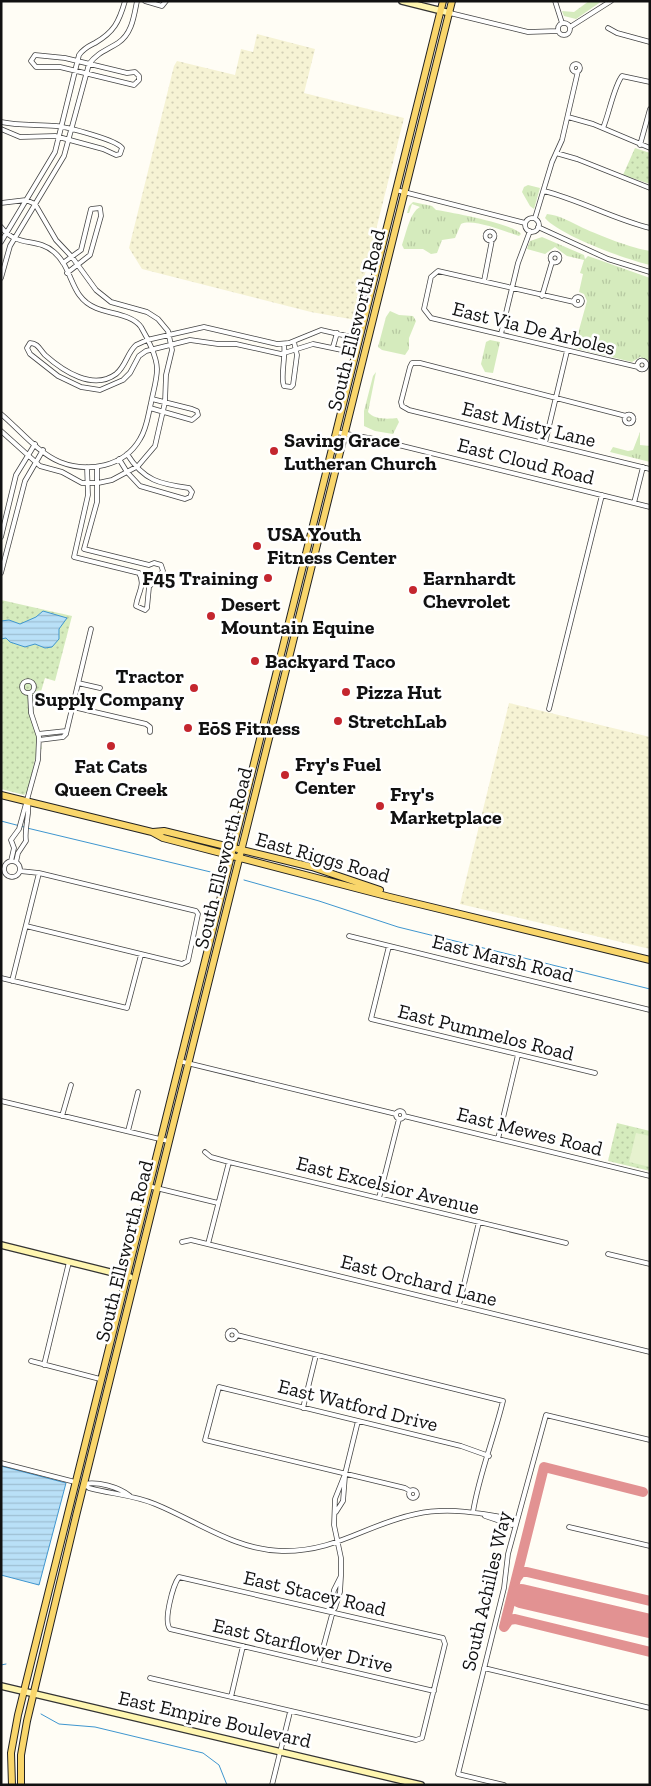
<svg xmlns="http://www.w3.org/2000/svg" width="651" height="1786" font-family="'Zilla Slab',serif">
<defs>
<pattern id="farmland-dots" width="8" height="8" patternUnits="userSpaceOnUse" patternTransform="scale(1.25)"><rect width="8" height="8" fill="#f6f3d4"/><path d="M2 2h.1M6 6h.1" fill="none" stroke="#d2cfb5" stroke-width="1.8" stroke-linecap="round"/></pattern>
<pattern id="grass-tufts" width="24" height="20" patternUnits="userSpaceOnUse" patternTransform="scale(1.25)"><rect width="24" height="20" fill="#d5ebbd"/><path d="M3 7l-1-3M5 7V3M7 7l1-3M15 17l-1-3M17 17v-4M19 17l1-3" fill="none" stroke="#b6c8a1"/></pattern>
<pattern id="park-dots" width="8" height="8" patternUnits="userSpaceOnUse" patternTransform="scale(1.25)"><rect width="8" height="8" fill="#d5ebbd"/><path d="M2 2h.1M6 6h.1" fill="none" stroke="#b6c8a1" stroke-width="1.8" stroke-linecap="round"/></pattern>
<pattern id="water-rules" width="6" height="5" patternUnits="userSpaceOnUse" patternTransform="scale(1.25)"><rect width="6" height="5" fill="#b9e0f7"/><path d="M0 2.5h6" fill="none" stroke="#9ebfd3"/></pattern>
</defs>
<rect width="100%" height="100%" fill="#fffdf5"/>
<path fill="url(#farmland-dots)" d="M257,34L315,49L304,93L404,118L360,294L356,297L362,298L356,320L311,312L142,269L129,248L174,66L177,61L235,75L241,49L253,52Z
M509,703L650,737V949L460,904Z"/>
<path fill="url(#grass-tufts)" d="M589,1H602L576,19L564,16L562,11L574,12Z
M528,185L540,188L534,209L530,206L522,192L524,187Z
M413,202L432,206L436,210C450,212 514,224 521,234L519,236C506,232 473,218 461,224L455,238L442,240L437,253L431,254L423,249H404L402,245C406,234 410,212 420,207L412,204L409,213H407L409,206Z
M547,214C559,215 571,222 583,228C601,236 631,248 650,251V265C627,260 559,235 545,218Z
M542,237L584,255L585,259L588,256L650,278V361L640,357L632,362L574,348L587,301L584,294L579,292L583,274L580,273L584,260L567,256L555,247L545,254L527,249L530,241Z
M390,311L399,315L413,316L416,321L409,338V349L405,355L382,350L378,347L386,317Z
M490,340L500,342L493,373L485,372L481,364L486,342Z
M376,372L368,412C374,420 389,419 397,418L399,422L393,434L375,431L364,426V411L373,376Z
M640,432V445L650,446V462L610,452L613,447L628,451L633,450Z"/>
<path fill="url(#park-dots)" d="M635,148L650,153V184L623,175Z
M1,600L72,616L55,681L45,678L40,695L35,694L33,711L42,749L37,750L28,791L24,795L1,789Z
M617,1123L650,1131V1171L608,1161Z"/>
<path fill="#e6f2cf" d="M636,1133L650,1136V1167L629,1162Z"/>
<path fill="url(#water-rules)" stroke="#3f96cf" d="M43,611L67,618L59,629V639L52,647L45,648L35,644L25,647L10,642L6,638L1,639V621L9,620L20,624L36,617Z
M1,1466L66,1483L39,1585L1,1575Z"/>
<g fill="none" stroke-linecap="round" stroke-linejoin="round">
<path stroke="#3f96cf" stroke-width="1" d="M1,821L24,827
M27,828L219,874
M244,880L319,901L398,927L650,989
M1,1665L6,1664
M41,1714L59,1724L95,1727L203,1753L219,1765L227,1785"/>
<path stroke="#e29292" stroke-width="10" d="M516,1579L521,1572H527L650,1601
M504,1627L544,1467L643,1492
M504,1627L509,1620L515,1619L650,1652"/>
<path stroke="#e29292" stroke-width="24" d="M521,1596L650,1626"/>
<defs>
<path id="street" d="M145,1L162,6L166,1
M555,1L562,23
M450,13L528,32L558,31
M558 29a6 6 0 1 1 12 0a6 6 0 1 1-12 0Z
M570,27L611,1
M608,28L617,33L650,42
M35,55L65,58L127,73L135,72L139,76V80L134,85L60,67H36L31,61Z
M572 68a4 4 0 1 1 8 0a4 4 0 1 1-8 0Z
M568,117L593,124L650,148
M1,122C20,126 37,124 56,126C67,127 117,140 122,148L120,154L116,155L103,149L55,136L20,137L1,129
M603,128C609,114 614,86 622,76L650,82
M640,145L650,109
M556,153L577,159L650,188
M396,190L525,223
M544,191C580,200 613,219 650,228
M1,203L26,200L35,204L56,240L72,257L96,290L111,302L147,312L158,319L168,331L172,350L166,375L165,402L155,446L138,466L112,480L98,483H82L62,472L40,466L1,431
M525 225a7 7 0 1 1 14 0a7 7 0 1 1-14 0Z
M535,218L552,162L562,140L578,71
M1,227C17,248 37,237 54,252C74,269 69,297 96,308C109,314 132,314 141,327C147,337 157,357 157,369C157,380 153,392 151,403C148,415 147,428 140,439C124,467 88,473 60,462C38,453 19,429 1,414
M538,227L608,259L650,272
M485.5 236a4.5 4.5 0 1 1 9 0a4.5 4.5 0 1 1-9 0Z
M1,242L55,152L79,55C84,48 89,46 95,43C114,32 119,22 125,1
M550.5 258a4.5 4.5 0 1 1 9 0a4.5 4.5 0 1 1-9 0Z
M63,263L81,250L91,209L100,208L101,216L90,255L67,273
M1,278L10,246L64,156L89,64C97,53 107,50 118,43C132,34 134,16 137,1
M484,281L492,240
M542,296L552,262
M574 301a4 4 0 1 1 8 0a4 4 0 1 1-8 0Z
M574,302L438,271L431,277L424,309L431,318L638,367
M501,334L518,263L530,231
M284,344C286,356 280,378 284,386L291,387L293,385L297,355L294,342
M333,347L337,333
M356,353L313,344L281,354L236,344H218L190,340L146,351L139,356L130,373L123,380L100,390L81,387L58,376L30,354L27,348L30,343C38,343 40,350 45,355C63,371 93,391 116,374C126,366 127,353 136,345L147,340L204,327L277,344L289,343L321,330L360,339
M637.5 365a4.5 4.5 0 1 1 9 0a4.5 4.5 0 1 1-9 0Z
M150,408L192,420L198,415L197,411L192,409L152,399
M624.5 419a4.5 4.5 0 1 1 9 0a4.5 4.5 0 1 1-9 0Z
M626,416L420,363H412L410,367L401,402L402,406L409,410L650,469
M336,432L374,439L650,507
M545,443L567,351
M119,459L127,472L140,486L185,499L190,497L192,492L189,488C160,484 144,481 127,454
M87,467L88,495L74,557L139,573C146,585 137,594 136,606L145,610L147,608L149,587L163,571L161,565L154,563L149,565L84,549L97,502V467
M634,503L643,467
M1,537L16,475L35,444
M1,573L25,481L43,450
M22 687a6 6 0 1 1 12 0a6 6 0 1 1-12 0Z
M78,683L100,688
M39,699L146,724L150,727V732
M549,709L602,495
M38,734L66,731
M39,740L63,737L66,734L91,629
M4 869a8 8 0 1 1 16 0a8 8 0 1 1-16 0Z
M11,861L14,848L11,840L19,829L38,760L39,737L31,713L30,693
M16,862L18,853L26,841C24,827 30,815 28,802
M20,871L39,873L196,911L198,914L188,961L182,964L26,926
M349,936L650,1010
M389,946L371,1019L595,1073
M1,978L127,1008L141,955
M12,981L39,873
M179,1061L396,1114
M1,1101L168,1141
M396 1115a4 4 0 1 1 8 0a4 4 0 1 1-8 0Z
M62,1116L71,1085
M404,1116L650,1176
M128,1131L138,1092
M498,1139L518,1055
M205,1152L211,1157L229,1162L566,1243
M148,1186L218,1203
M379,1198L399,1119
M182,1242L191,1240L650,1352
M208,1244L229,1162
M608,1254L650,1264
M459,1305L479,1222
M227.5 1335a4.5 4.5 0 1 1 9 0a4.5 4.5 0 1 1-9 0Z
M237,1335L503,1401C494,1438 479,1475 473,1512
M31,1361L100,1379
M44,1365L69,1262
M303,1408L316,1355
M1,1463L75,1482
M84,1484L89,1488C111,1494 134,1495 155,1504C197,1521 235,1550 282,1551C336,1552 367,1524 416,1514C448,1507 481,1513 513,1519L516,1523
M84,1484C97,1481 119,1487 130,1496
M409 1494a4 4 0 1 1 8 0a4 4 0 1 1-8 0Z
M410,1491L405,1488L205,1440L219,1387L461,1446L489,1456
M336,1512L343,1501L345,1476
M485,1516L512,1525L516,1523
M569,1527L650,1546
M341,1576V1558L334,1525L335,1499L345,1474L358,1421
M341,1576L340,1592L335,1608H333L331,1606L334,1590Z
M319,1663L333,1611
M484,1668L650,1708
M150,1678L416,1740L422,1738L445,1644L443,1638L179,1577C173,1585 163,1621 170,1629L434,1691
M231,1697L243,1646
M272,1785L290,1712
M504,1785L458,1774L504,1588L508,1554L546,1415L650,1440"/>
<path id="secondary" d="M402,1L450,13
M1,1245L130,1277
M1,1686L421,1785"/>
<path id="primary" d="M1,795L152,832L163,838L390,897L650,960
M153,832L164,831L312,867L380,890
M12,1785L11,1753L18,1715L443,1
M21,1785V1755L27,1721L76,1516L452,1"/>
</defs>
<use href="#street" stroke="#444" stroke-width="5.5"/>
<use href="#secondary" stroke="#333" stroke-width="8"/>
<use href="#primary" stroke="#222" stroke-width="8"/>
<use href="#street" stroke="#fff" stroke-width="4"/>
<use href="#secondary" stroke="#fff6b0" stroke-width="5.5"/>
<use href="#primary" stroke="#f9d66b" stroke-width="6"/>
</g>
<g fill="#c4262e" stroke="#fff" stroke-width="2">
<circle cx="274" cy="451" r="5"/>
<circle cx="257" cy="546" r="5"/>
<circle cx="268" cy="578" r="5"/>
<circle cx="413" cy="590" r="5"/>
<circle cx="211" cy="616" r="5"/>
<circle cx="255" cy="661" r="5"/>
<circle cx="194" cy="688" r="5"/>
<circle cx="346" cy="692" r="5"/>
<circle cx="338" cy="721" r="5"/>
<circle cx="188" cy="728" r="5"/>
<circle cx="111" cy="746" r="5"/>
<circle cx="285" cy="775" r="5"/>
<circle cx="380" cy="806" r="5"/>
</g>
<g text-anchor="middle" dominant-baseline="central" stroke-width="5" stroke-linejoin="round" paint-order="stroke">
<g font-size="20" fill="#111" stroke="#fff">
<text transform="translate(356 320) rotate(-76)">South Ellsworth Road</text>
<text transform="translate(534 328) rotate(14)">East Via De Arboles</text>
<text transform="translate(529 424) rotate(14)">East Misty Lane</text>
<text transform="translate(526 461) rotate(14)">East Cloud Road</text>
<text transform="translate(323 857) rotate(16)">East Riggs Road</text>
<text transform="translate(223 858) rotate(-76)">South Ellsworth Road</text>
<text transform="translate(503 958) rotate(14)">East Marsh Road</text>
<text transform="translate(486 1032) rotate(14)">East Pummelos Road</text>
<text transform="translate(530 1131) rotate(14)">East Mewes Road</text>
<text transform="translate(388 1185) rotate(14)">East Excelsior Avenue</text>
<text transform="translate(124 1251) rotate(-76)">South Ellsworth Road</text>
<text transform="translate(419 1280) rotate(14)">East Orchard Lane</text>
<text transform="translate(358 1405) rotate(14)">East Watford Drive</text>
<text transform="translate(486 1591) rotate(-77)">South Achilles Way</text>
<text transform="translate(315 1593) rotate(13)">East Stacey Road</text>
<text transform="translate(303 1645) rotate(13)">East Starflower Drive</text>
<text transform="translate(215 1719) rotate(13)">East Empire Boulevard</text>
</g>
<g font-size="20" font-weight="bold" fill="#111" stroke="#fff" text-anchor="start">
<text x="284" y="440">Saving Grace<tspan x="284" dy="23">Lutheran Church</tspan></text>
<text x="267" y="534">USA Youth<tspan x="267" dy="23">Fitness Center</tspan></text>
<text x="258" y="578" text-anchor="end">F45 Training</text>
<text x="423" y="578">Earnhardt<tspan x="423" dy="23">Chevrolet</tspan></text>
<text x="221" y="604">Desert<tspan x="221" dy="23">Mountain Equine</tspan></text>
<text x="265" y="661">Backyard Taco</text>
<text x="184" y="676" text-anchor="end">Tractor<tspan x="184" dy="23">Supply Company</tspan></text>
<text x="356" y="692">Pizza Hut</text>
<text x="348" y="721">StretchLab</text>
<text x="198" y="728">EōS Fitness</text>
<text x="295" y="764">Fry's Fuel<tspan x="295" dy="23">Center</tspan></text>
<text x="111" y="766" text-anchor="middle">Fat Cats<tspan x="111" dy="23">Queen Creek</tspan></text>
<text x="390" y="794">Fry's<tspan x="390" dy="23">Marketplace</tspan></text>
</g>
</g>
<rect width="651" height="1786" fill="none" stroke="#111111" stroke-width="5"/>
</svg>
